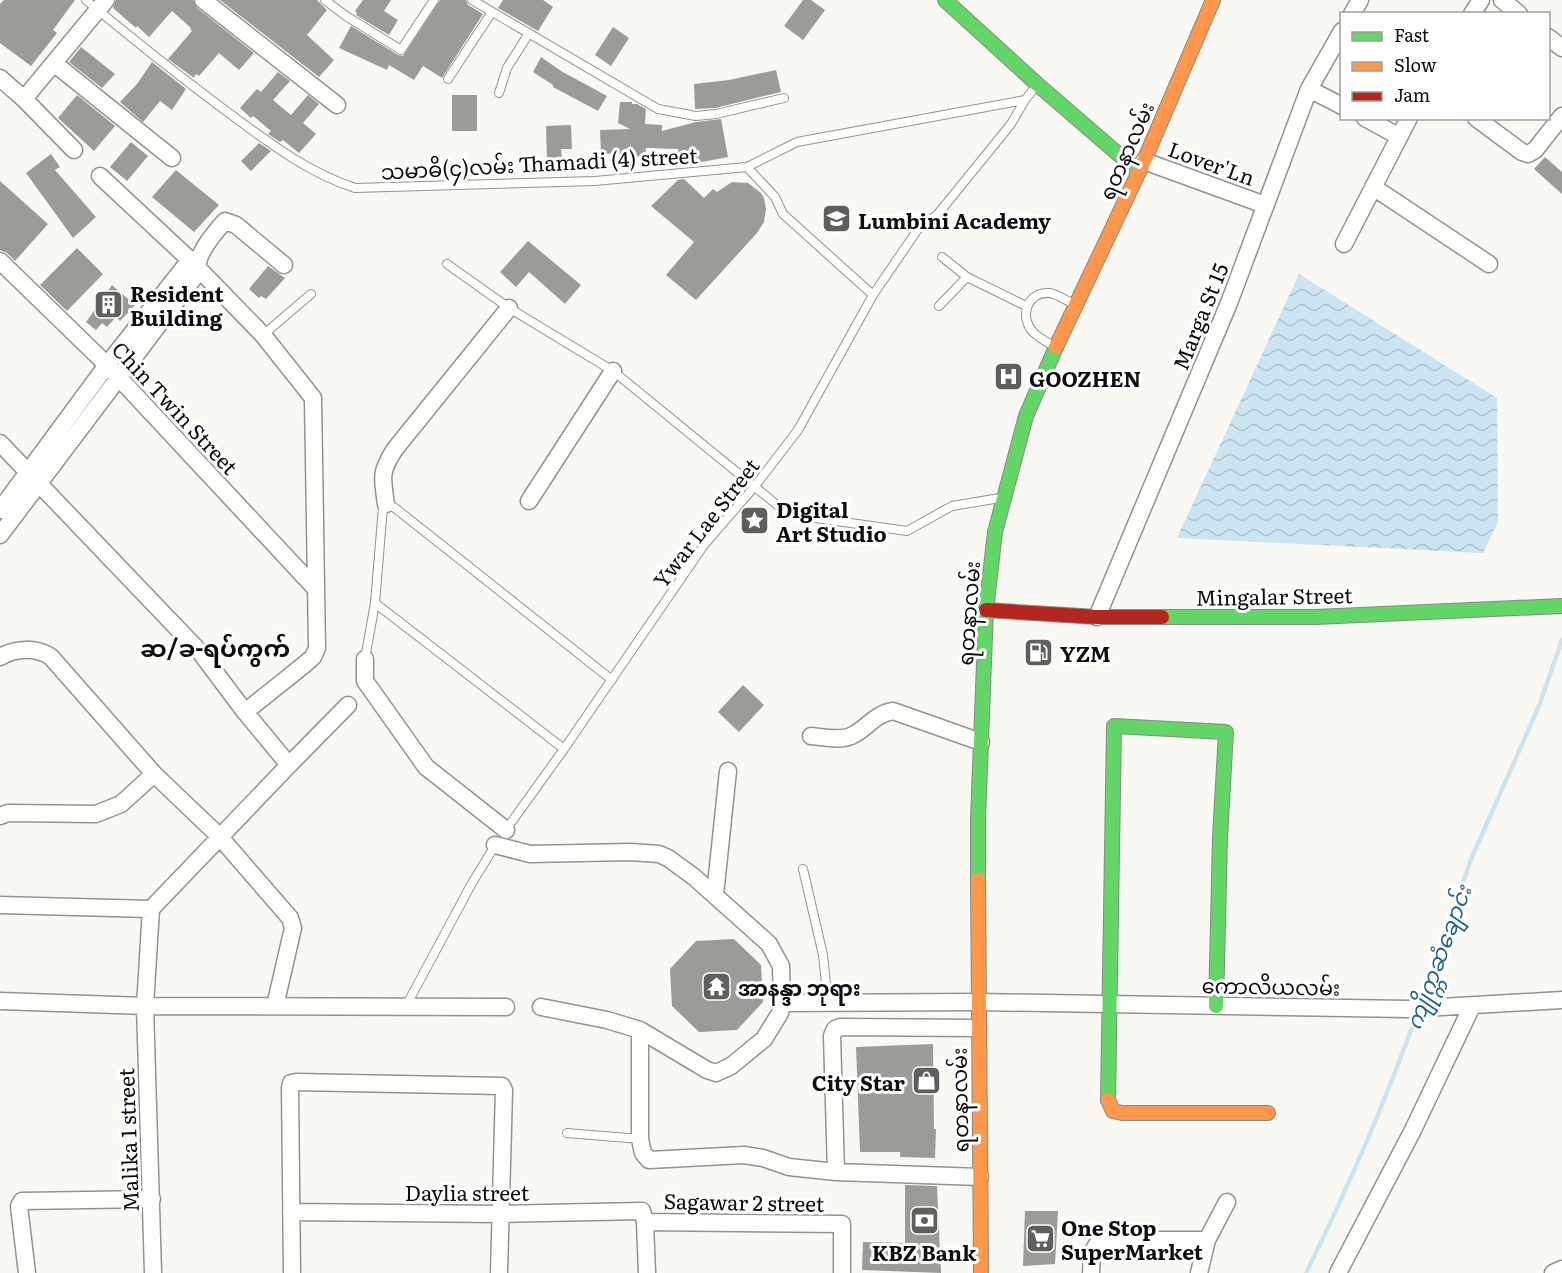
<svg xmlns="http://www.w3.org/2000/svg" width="1562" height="1273" font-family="Literata,'Noto Sans Myanmar',serif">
<defs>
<pattern id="water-waves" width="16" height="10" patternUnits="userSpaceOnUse" patternTransform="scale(1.5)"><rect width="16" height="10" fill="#cbe4f1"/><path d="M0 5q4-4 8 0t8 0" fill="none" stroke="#adc2cd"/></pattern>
</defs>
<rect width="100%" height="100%" fill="#faf8f2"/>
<path fill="url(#water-waves)" d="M1299,274L1497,398L1498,522L1483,553L1177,538Z"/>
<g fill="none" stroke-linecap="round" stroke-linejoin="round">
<path stroke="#cbe4f1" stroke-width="4.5" d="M1420,1003L1472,857L1539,706L1562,640
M1306,1273C1348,1188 1386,1100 1418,1011"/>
</g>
<path fill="#9d9b98" d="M4,0H75L53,30L57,33L31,66L0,43V4Z
M116,0H193L197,8L254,53L239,70L219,53L199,76L196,74L194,78L168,59L192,31L190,29L191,28L172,11L149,37L137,26L136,28L113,8Z
M220,0H317L327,10L307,35L334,60L319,77Z
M363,0H391L384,11L398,20L389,35L356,15L357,13L355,11Z
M440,0H466L468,5L483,14L442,78L423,66L414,80L389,65L387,70L339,48L351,26L398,55L403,56Z
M503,0H543L553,7L538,31L498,8Z
M803,0H811L825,10L803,40L784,26Z
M613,27L629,38L611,66L595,55Z
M81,47L115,74L102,88L69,62Z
M541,57L561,71L607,96L598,111L553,87V85L533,72Z
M152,62L186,89L172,110L160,101L143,122L120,102L137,84Z
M776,70L781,92L715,108L695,109L694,84L729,80Z
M278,72L290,81L273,100L291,115L308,95L319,104L303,123L316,134L299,153L283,140L280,142L268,134L271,131L253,116L251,118L240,108L257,89L261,92Z
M77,95L115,126L94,151L58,118Z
M452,95H477V131H452Z
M620,102H632V104H637L646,109L645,124L662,125V131L696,122L721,119L728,157L681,166L678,149L646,148L645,157L633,156V153L601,154L600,130L630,129L618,123Z
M571,125L572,149H561L562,159H547L546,126Z
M131,142L148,156L127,181L110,167Z
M259,143L271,151L251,171L241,161Z
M51,154L60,167L55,170L96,217L73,238L26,173Z
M1545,157L1562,172V194L1534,169Z
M176,170L219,205L194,232L152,197Z
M684,179L704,198L713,189L717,192L732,182L748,183L761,193L764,198L766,209L764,222L757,233L696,300L666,275L694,242L651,206L678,180Z
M0,181L48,224L15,261L7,253L0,250Z
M528,241L581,285L565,304L529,272L516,287L500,272Z
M77,248L103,274L67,311L40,285Z
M268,266L285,278L266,299L261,296L259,298L249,289Z
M112,285L135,305L120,321L116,317L107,327L102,323L96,330L86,322Z
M743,685L764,705L739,732L718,712Z
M734,939L761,965L763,1002L737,1030L699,1032L672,1006L670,969L696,941Z
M933,1044L934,1129H936L935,1158L900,1157V1152H860L856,1047Z
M905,1185L937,1186L941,1273L862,1270L863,1242L905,1243Z
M1025,1211H1058L1055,1264L1023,1266Z"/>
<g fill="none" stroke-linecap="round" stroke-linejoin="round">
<defs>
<path id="lane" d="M86,0C131,38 178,75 226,111C267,141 306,172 355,188L595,181L747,167L797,142L1025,100L1036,86
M325,0L346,16L401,50L434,0
M472,0L658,109L696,116L716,114L784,98
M448,79L492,12
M499,93L507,68L529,33
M747,167L775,197L783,214L873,295
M942,257L967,277L1026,306
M447,264L509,308L613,371L782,509L794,515L907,531L952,506L1000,498
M939,306L967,277
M263,335L311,294
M1053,346C1047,342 1039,338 1033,332C1019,317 1027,291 1050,293C1057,294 1065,300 1072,303
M375,603L383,507L386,504L395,508L612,680
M365,659L375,603L564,749
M505,831L564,749L704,545L755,486L798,430L873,295L918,229L937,215L955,193L1011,124L1025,100
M803,869L823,955L828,1003
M406,1006L472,883L496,844
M567,1133L640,1139"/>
<path id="street" d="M203,0L337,105
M1502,0L1519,14
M1352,14L1360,0
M1472,14L1481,0
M1548,37L1562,48
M55,64L172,158
M0,78L24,99L74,150
M1309,89L1342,106
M24,99L106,0
M1365,118L1398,136
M1476,118L1522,152L1528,154L1535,150L1562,116
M1144,161L1265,205
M100,176L190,260L263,335L313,398L317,648L313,657L305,664L245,712
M1373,187L1489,264
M1344,244L1409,118
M0,261L107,365L315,588
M0,443L200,652L245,712L289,765L348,705
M529,501L613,371
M386,504C382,477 380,472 395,449L509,308
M0,510L107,365L190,260L199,258
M0,535L193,279C196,272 197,266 199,259C203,246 216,231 225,221L236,225L284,265
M1097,617L1229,303L1309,89L1342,31
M0,657C16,648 36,647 51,657L154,774L219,836L290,918L293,928L275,1006
M365,659V681L426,767L506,830
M811,736C824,737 839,741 851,736C867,729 874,714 893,711L981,742
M0,816L8,813L96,814L121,804L154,774
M495,845L530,854L630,852L659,854L668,858L694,877L769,944L781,966L782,1003L780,1013L764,1039L731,1066L716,1073L707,1070L640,1030L607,1020L541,1007
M715,895L728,771
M0,905L151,909L289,765
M151,909L145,1006L153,1273
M0,1001L145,1006L506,1007
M782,1003L979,1002L1407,1009L1562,1000
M640,1030V1139L643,1153L649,1160L744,1155L763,1158L789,1167L836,1172L980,1177
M836,1172L832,1036L835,1029L840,1027L978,1028
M291,1212L500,1214L642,1211L645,1222L647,1273
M645,1222L842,1224V1273
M27,1273L19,1206L22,1201L152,1199
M292,1273L290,1088L291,1083L296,1082L502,1086L504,1090L499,1273
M1091,1273C1092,1260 1090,1247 1103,1240H1207
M1199,1273L1207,1240L1227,1202
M1338,1273L1413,1130L1472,1006
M1553,1273L1562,1269"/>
<path id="fast" d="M945,0L1037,84L1139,172
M1162,617H1316L1562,606
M978,880V819L986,610L995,532L1026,416L1056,347
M1108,1100L1114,726L1226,732L1220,837L1216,1006"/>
<path id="slow" d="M1056,347L1144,161L1213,0
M978,880L981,1273
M1108,1100L1113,1111L1122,1113H1268"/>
<path id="jam" d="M986,610L1097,617H1162"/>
</defs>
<use href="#lane" stroke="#949390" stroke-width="10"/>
<use href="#street" stroke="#949390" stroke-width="19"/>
<use href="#fast" stroke="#8a8987" stroke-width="16"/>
<use href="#slow" stroke="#8a8987" stroke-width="16"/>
<use href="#jam" stroke="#8a8987" stroke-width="16"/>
<use href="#lane" stroke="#fefefd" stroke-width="8"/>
<use href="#street" stroke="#fefefd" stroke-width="16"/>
<use href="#fast" stroke="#63d668" stroke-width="14"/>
<use href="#slow" stroke="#ff974d" stroke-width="14"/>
<use href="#jam" stroke="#b3261e" stroke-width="14"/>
</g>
<defs>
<symbol id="school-square" viewBox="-11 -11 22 22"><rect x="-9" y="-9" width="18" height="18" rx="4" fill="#605f5d" stroke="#fff"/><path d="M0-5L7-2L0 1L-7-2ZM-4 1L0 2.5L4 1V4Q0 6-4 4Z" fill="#fff"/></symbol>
<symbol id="building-square" viewBox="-11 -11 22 22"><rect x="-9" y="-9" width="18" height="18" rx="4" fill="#605f5d" stroke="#fff"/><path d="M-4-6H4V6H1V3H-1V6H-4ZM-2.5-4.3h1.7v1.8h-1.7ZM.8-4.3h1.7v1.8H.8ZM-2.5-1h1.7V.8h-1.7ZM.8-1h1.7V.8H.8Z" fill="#fff"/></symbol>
<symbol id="hospital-square" viewBox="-11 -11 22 22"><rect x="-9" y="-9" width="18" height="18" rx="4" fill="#605f5d" stroke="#fff"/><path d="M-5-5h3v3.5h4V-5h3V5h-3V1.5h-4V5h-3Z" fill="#fff"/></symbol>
<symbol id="sight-square" viewBox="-11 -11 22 22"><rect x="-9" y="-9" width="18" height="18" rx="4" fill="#605f5d" stroke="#fff"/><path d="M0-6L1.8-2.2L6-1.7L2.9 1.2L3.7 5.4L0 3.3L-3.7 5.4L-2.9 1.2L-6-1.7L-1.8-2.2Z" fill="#fff"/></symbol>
<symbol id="fuel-square" viewBox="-11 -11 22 22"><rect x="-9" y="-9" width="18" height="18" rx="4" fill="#605f5d" stroke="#fff"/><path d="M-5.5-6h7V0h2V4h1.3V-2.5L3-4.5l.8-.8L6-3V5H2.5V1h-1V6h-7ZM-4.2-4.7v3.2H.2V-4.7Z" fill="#fff"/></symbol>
<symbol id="temple-square" viewBox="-11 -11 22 22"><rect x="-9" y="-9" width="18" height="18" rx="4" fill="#605f5d" stroke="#fff"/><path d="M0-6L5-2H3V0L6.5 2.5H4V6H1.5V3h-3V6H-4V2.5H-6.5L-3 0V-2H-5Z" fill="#fff"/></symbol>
<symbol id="shop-square" viewBox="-11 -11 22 22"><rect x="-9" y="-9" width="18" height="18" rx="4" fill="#605f5d" stroke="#fff"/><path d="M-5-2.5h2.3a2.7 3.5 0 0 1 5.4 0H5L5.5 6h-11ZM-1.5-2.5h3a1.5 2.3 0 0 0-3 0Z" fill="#fff"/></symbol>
<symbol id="bank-square" viewBox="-11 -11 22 22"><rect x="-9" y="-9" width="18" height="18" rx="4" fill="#605f5d" stroke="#fff"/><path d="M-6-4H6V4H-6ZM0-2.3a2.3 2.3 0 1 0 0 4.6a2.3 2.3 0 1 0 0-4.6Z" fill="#fff"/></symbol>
<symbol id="supermarket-square" viewBox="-11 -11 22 22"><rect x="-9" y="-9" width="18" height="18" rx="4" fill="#605f5d" stroke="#fff"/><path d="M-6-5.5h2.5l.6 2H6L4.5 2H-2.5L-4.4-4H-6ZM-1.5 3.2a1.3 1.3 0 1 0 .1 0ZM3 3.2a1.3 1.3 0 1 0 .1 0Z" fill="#fff"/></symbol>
</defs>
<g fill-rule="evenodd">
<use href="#school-square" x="820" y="202" width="33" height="33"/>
<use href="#building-square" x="92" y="288" width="33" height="33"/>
<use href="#hospital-square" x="992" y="360" width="33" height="33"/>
<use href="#sight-square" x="738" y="504" width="33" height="33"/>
<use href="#fuel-square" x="1022" y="636" width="33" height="33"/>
<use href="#temple-square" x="700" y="970" width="33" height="33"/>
<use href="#shop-square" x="910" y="1064" width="33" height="33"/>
<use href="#bank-square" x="908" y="1204" width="33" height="33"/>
<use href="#supermarket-square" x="1024" y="1222" width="33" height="33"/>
</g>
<g text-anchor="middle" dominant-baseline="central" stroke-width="6" stroke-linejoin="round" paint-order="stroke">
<g font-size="21" fill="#0d0d0d" stroke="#fff">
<text transform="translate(1125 150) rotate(-66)">ရတနာလမ်း</text>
<text transform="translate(539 162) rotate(-3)">သမာဓိ(၄)လမ်း Thamadi (4) street</text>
<text transform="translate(1212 162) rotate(20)">Lover'Ln</text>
<text transform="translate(1199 316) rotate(-68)">Marga St 15</text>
<text transform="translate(176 407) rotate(47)">Chin Twin Street</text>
<text transform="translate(705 522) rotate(-52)">Ywar Lae Street</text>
<text transform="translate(1274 595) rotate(-1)">Mingalar Street</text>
<text transform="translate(967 613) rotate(-86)">ရတနာလမ်း</text>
<text transform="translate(1271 985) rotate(1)">ကောလိယလမ်း</text>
<text transform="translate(958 1100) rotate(-91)">ရတနာလမ်း</text>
<text transform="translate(127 1140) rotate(-92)">Malika 1 street</text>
<text x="467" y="1191">Daylia street</text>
<text transform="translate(744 1201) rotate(1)">Sagawar 2 street</text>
</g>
<g font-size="21" font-weight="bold" fill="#0d0d0d" stroke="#fff" text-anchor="start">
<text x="858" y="219">Lumbini Academy</text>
<text x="130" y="292">Resident<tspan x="130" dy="24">Building</tspan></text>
<text x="1029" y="377">GOOZHEN</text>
<text x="776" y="508">Digital<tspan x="776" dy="24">Art Studio</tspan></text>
<text x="1060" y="652">YZM</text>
<text x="738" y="986">အာနန္ဒာ ဘုရား</text>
<text x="905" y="1081" text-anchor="end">City Star</text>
<text x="1061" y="1226">One Stop<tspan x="1061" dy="24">SuperMarket</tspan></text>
<text x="924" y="1251" text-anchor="middle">KBZ Bank</text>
</g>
<g font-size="22" font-style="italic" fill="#206294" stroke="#fff">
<text transform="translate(1437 957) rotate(-70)">ကျိုက္ကဆံချောင်း</text>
</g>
<g font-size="24" font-weight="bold" fill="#0d0d0d" stroke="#fff">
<text x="215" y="646">ဆ/ခ-ရပ်ကွက်</text>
</g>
</g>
<rect x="1340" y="12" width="210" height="108" fill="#ffffff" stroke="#9e9e9e" stroke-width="1.5"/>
<rect x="1352" y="32" width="30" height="9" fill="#63d668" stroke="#9e9e9e" stroke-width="1.5"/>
<text x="1394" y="42" font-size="18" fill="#0d0d0d">Fast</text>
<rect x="1352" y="62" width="30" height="9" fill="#ff974d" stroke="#9e9e9e" stroke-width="1.5"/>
<text x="1394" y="72" font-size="18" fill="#0d0d0d">Slow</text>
<rect x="1352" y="92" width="30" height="9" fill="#b3261e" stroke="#9e9e9e" stroke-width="1.5"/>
<text x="1394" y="102" font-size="18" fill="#0d0d0d">Jam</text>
</svg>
